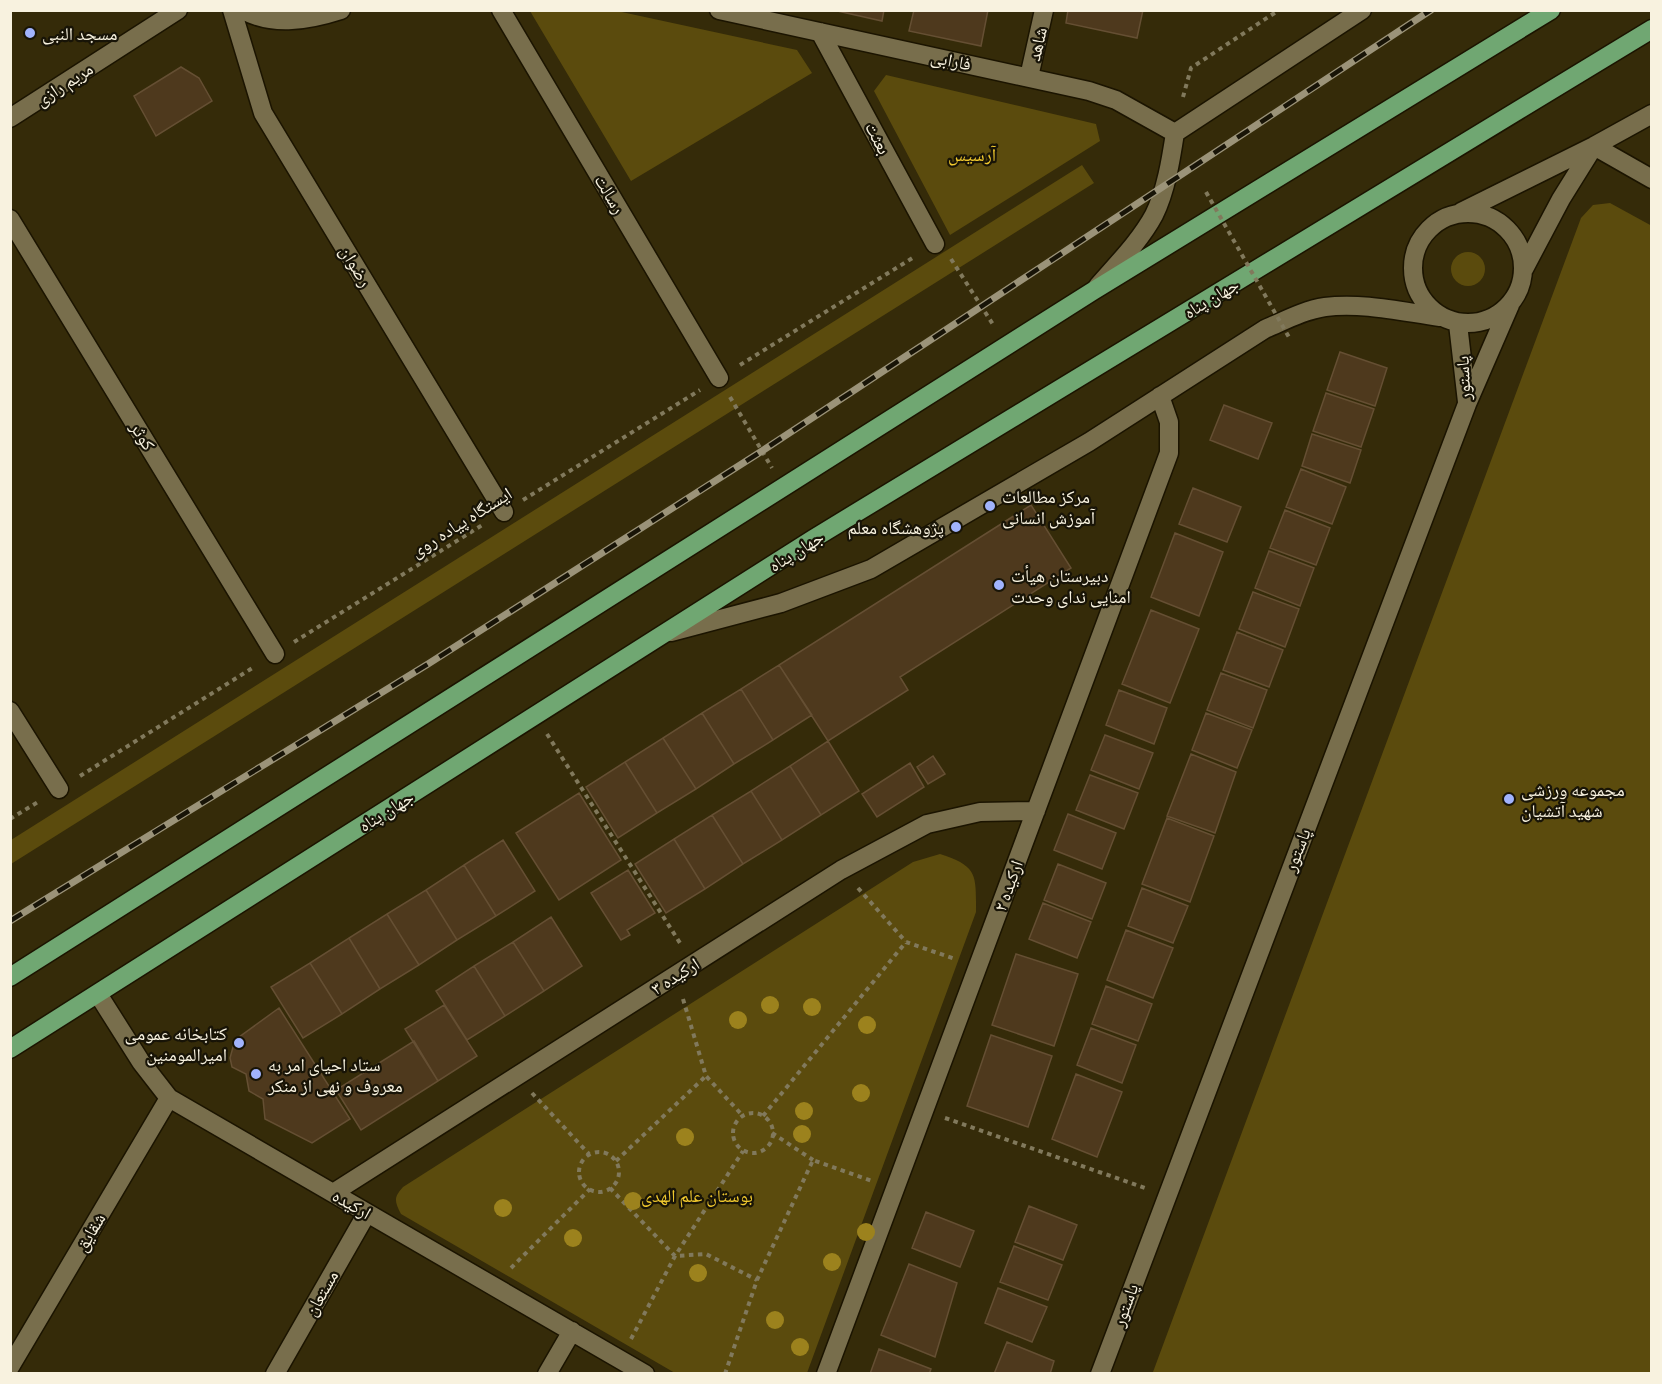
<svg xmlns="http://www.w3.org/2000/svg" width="1662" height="1384" font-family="'PT Sans Narrow','Noto Naskh Arabic',sans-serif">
<rect width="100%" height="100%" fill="#352b09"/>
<path fill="#5b4b0d" d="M530,11H617L797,50L812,73L631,181Z
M886,75L1096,124L1100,141L950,235L874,91Z
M1082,165L1094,183L11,864V840Z
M1610,203L1652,226L1651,1373L1153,1372L1581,218L1593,205Z
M1451 269a17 17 0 1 1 34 0a17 17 0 1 1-34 0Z
M940,854C978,866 976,875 976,912L807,1373H675L401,1214C394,1201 394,1197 403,1187L913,862Z"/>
<path fill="#4e391d" stroke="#654f33" stroke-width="1.5" d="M833,10H884L882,21Z
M914,10H988L981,46L909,31Z
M1068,10H1143L1137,38L1066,23Z
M181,67L199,78L212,101L156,136L134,96Z
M1340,352L1387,368L1375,406L1327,390Z
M1326,393L1374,409L1361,447L1313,431Z
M1224,405L1272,423L1258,459L1210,440Z
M1312,434L1361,450L1350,483L1302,466Z
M1301,469L1346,487L1332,524L1286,507Z
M1193,488L1241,507L1227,542L1179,524Z
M1031,505L1071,568L900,677L908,690L828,741L779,665Z
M1285,510L1330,528L1316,565L1270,548Z
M1175,533L1223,552L1199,616L1151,597Z
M1269,551L1314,568L1300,606L1255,588Z
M1253,592L1299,609L1285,647L1239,629Z
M1151,610L1199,629L1170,703L1122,684Z
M1237,632L1283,650L1269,687L1223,670Z
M779,665L812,715L773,740L741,689Z
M1221,673L1267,690L1253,728L1207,710Z
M741,689L773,740L734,764L702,713Z
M1119,690L1167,708L1154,744L1106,725Z
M702,713L734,764L696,789L663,738Z
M1206,713L1252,730L1237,768L1192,750Z
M1105,735L1153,753L1139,789L1091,770Z
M663,738L696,789L657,813L625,762Z
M828,741L859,791L821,815L790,766Z
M1191,754L1236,772L1215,833L1167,816Z
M933,756L945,774L928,784L917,767Z
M625,762L657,813L618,838L586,787Z
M910,763L924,787L877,817L862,794Z
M790,766L821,815L782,840L751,791Z
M1090,775L1138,793L1124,829L1076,810Z
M751,791L782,840L743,864L712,815Z
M579,793L621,860L559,900L516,833Z
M1068,814L1116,833L1102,869L1054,850Z
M712,815L743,864L705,889L674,839Z
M1167,818L1214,836L1190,902L1142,884Z
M674,839L705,889L666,913L635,864Z
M503,840L535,891L496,916L464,865Z
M1058,864L1106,883L1092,919L1044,900Z
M464,865L496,916L457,940L426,890Z
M628,870L655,913L627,930L630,935L621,940L591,893Z
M1142,888L1188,906L1173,943L1128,926Z
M426,890L457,940L419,965L387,914Z
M1043,903L1091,922L1077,958L1029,939Z
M387,914L419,965L380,989L349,938Z
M551,917L582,966L544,991L513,942Z
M1126,930L1173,948L1153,998L1107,980Z
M349,938L380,989L342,1014L310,963Z
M513,942L544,991L505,1016L474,966Z
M1016,954L1078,974L1054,1046L992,1025Z
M310,963L342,1014L303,1038L271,987Z
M474,966L505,1016L467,1040L436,991Z
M1106,986L1152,1004L1138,1041L1092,1024Z
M444,1005L477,1056L438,1081L405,1029Z
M279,1008L350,1119L312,1143L265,1119L263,1099L249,1091L246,1074L232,1067L230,1058L235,1040Z
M1091,1028L1136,1045L1122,1083L1077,1065Z
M991,1035L1052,1056L1028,1127L967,1106Z
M414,1041L438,1081L361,1130L336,1090Z
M1076,1074L1122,1092L1097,1157L1052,1139Z
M1029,1206L1077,1225L1063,1260L1015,1242Z
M926,1212L974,1231L960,1267L912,1248Z
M1014,1246L1062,1265L1048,1300L1000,1282Z
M909,1264L957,1283L935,1357L881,1335Z
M998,1288L1047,1307L1032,1342L985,1323Z
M1007,1342L1054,1361L1050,1374H994Z
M879,1349L931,1369L929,1374H870Z"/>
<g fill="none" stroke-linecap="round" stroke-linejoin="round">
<defs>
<path id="minor" d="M232,10L263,113L504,512
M243,10C273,27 310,20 341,10
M501,10L719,378
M719,10L1089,91L1116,100L1175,133
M820,32L935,244
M1029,77L1044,10
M10,118L178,10
M1594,146L1652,179
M1461,212L1594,146L1652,114
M1413 268a55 55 0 1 1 110 0a55 55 0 1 1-110 0Z
M10,219L275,654
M1524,269L1561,199L1594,146
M1098,286C1117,264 1140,241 1154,215C1166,191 1171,159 1175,133L1362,10
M1458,324L1467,402
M671,632L781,603L871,569L1089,442L1265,329C1284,321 1304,310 1325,307C1362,302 1403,312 1440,317
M10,711L59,789
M98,994L141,1062L169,1098L645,1374
M333,1193L841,870L927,824L980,812L1036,811
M10,1367L169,1098
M275,1374L367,1213
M547,1374L572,1331
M826,1374L1169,453V422L1160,396
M1100,1374L1467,404L1510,305"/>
<path id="major" d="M10,977L1093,291L1551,10
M10,1049L813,539L1652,29"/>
</defs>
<use href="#minor" stroke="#1b1400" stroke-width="21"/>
<use href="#major" stroke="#1b1400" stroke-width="21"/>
<path stroke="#81795c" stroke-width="4" stroke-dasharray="4.5 4.5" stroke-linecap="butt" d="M1183,97L1191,68L1279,10
M951,259L994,326
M740,365L914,257
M730,397L772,468
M523,500L700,390
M294,642L484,524
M547,734L680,943
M80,776L254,667
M10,819L38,802
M858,888L906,942L955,959
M683,999L706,1076L743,1116
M532,1093L589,1154
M733 1133a20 20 0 1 1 40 0a20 20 0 1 1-40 0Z
M763,1116L906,942
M945,1118L1145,1188
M772,1133L813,1160
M579 1172a20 20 0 1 1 40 0a20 20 0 1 1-40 0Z
M616,1161L706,1076
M610,1188L675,1256L706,1254L757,1280
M511,1268L590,1189
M631,1339L675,1256L743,1151
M725,1374L757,1280L813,1160L872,1181"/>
<use href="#minor" stroke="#786e4c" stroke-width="18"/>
<use href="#major" stroke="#70a772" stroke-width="18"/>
<defs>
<path id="rail" d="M10,921L428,664L762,451L1431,10"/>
</defs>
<use href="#rail" stroke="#9b9379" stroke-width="7"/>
<use href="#rail" stroke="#181407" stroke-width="4.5" stroke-dasharray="14" stroke-linecap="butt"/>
<path stroke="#81795c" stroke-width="4" stroke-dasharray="4.5 4.5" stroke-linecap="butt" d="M1206,192L1290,339"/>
</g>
<g fill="#9c821d">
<circle cx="770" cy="1005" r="9"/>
<circle cx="812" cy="1007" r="9"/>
<circle cx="738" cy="1020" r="9"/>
<circle cx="867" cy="1025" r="9"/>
<circle cx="861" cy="1093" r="9"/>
<circle cx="804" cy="1111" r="9"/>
<circle cx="802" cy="1134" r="9"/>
<circle cx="685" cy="1137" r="9"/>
<circle cx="633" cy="1201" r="9"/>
<circle cx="503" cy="1208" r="9"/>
<circle cx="866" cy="1232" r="9"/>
<circle cx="573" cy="1238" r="9"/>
<circle cx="832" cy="1262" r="9"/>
<circle cx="698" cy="1273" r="9"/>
<circle cx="775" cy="1320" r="9"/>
<circle cx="800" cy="1347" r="9"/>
</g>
<g fill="#a1b3fd" stroke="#181407" stroke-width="2">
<circle cx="30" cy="33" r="6"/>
<circle cx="990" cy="506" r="6"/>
<circle cx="956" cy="527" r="6"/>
<circle cx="999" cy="585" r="6"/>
<circle cx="1509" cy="799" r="6"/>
<circle cx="239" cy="1043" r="6"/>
<circle cx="256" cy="1074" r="6"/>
</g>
<g text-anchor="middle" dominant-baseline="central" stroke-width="4.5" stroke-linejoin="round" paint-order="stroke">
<g font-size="18" fill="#f8f2df" stroke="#181407" text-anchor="start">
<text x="42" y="33">مسجد النبی</text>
<text x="1002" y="496">مرکز مطالعات<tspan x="1002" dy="21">آموزش انسانی</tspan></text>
<text x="944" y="527" text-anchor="end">پژوهشگاه معلم</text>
<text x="1011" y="575">دبیرستان هیأت<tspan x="1011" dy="21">امنایی ندای وحدت</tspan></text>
<text x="1521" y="789">مجموعه ورزشی<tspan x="1521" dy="21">شهید آتشیان</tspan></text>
<text x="227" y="1033" text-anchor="end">کتابخانه عمومی<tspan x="227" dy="21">امیرالمومنین</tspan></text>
<text x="268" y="1064">ستاد احیای امر به<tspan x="268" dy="21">معروف و نهی از منکر</tspan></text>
</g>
<g font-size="18" fill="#f8f2df" stroke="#181407">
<text transform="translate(1037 44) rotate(-77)">شاهد</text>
<text transform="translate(951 60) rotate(12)">فارابی</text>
<text transform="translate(64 84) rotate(-33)">مریم رازی</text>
<text transform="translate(878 138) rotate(62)">بعثت</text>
<text transform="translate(610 194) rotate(59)">رسالت</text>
<text transform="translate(356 266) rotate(59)">رضوان</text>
<text transform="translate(1211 298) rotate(-31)">جهان پناه</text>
<text transform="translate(1463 378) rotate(-93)">پاستور</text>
<text transform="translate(143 436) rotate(59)">کوثر</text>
<text transform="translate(461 522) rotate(-32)">ایستگاه پیاده روی</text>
<text transform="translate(796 551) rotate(-32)">جهان پناه</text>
<text transform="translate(386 811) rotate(-32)">جهان پناه</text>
<text transform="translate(1297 850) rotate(-69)">پاستور</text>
<text transform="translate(1008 886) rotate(-70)">ارکیده ۲</text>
<text transform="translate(675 976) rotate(-32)">ارکیده ۳</text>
<text transform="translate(352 1204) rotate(30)">ارکیده</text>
<text transform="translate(90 1232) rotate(-59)">شقایق</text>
<text transform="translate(321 1293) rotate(-60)">مستعان</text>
<text transform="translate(1125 1305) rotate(-70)">پاستور</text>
</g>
<g font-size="18" fill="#f1c92e" stroke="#181407">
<text x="972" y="154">آرسیس</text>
<text x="697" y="1195">بوستان علم الهدی</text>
</g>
</g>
<rect width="1662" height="1384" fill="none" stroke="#f8f2df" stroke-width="24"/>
</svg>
